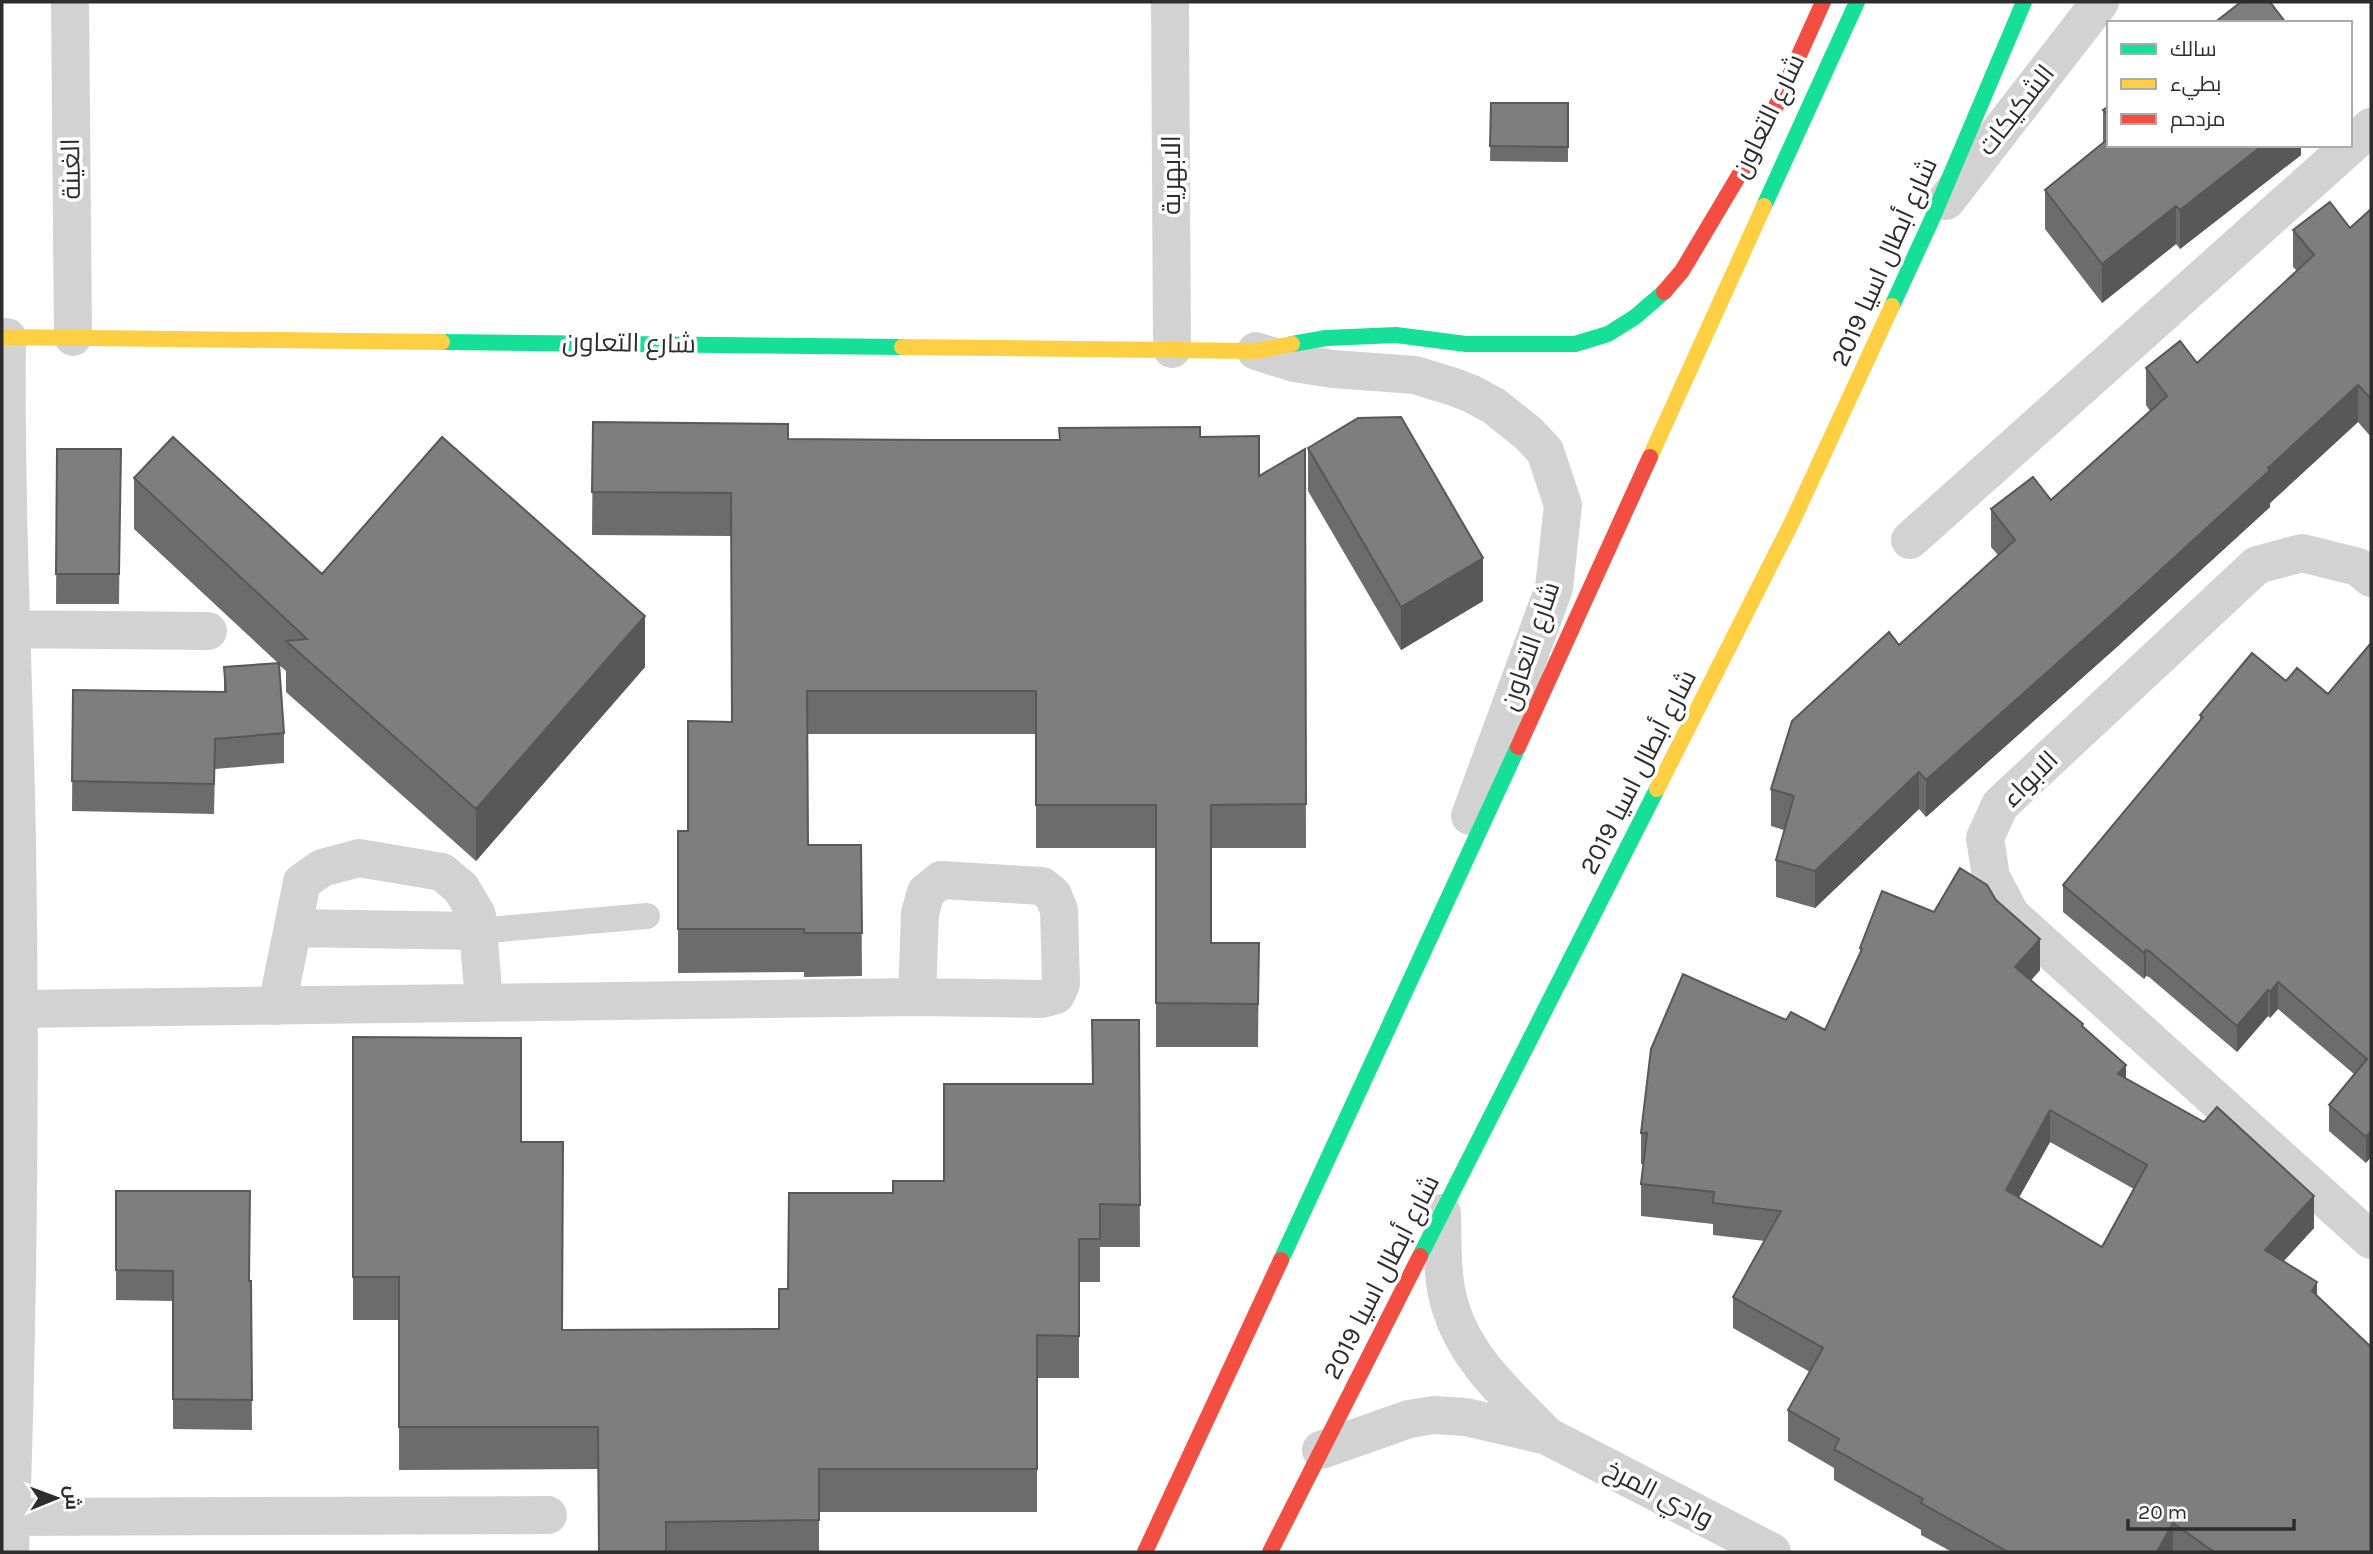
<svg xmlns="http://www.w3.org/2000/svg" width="2373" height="1554" font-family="Karla,Cairo,sans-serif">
<rect width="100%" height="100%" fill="#fff"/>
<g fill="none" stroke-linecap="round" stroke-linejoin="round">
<path stroke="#d2d2d2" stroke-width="26" d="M477,931L647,916"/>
<path stroke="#d2d2d2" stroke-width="38" d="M70,2L73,337
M1170,2L1172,349
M1946,201L2100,2
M7,337C5,506 14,675 17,844C21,1080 18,1316 10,1552
M1256,351L1294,363L1333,369L1415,375L1454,387L1472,394L1494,406L1528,433L1545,451L1563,505L1554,588L1470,816
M1910,540L2371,127
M2371,578L2358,567L2302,553L2257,565L2000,805L1985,838L1991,877L2011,915L2371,1240
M2,629L208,631
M293,928L477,931
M277,1006L302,882L322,868L359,858L442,872L461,888L477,915L484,1003
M18,1009L917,997L1042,999L1056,995L1061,984L1059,910L1053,895L1042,886L941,880L926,892L920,913L917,997
M1442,1213C1443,1244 1441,1279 1451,1309C1467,1361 1510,1397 1547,1436
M1321,1450L1409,1419L1434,1415L1466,1417L1547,1436L1772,1552
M11,1517L548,1515"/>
<path stroke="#16e098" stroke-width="16" d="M1764,206L1857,2
M1892,306L1932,219L2024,2
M442,342L902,347
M1292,344L1326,338L1396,335L1466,344H1575L1608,334L1635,317L1664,292
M1420,1256L1657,789
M1281,1260L1518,747"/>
<path stroke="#ffcf43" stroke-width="16" d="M2,337L442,342
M902,347L1256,351L1292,344
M1650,457L1764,206
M1657,789L1793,520L1892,306"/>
<path stroke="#f24e42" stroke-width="16" d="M1664,292L1682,271L1763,135L1823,2
M1518,747L1650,457
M1145,1552L1281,1260
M1270,1552L1420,1256"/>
</g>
<path fill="#6c6c6c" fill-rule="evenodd" d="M1491,103H1568V162L1490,161Z
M2109,106V145H2301V155L2180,249L2176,244L2102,303L2045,229V190L2103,143V110Z
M2371,209V437L2358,422L2270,503V507L2118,646L1926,817L1919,809L1815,908L1776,897V860L1784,830L1771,826V789L1899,645L1998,555L1991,547V509L2051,500L2150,411L2146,405V368L2197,363L2297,271L2293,267V230L2350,228Z
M593,422L788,439L1059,440L1200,437L1259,476L1305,449L1306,848H1211V943H1259L1258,1047H1156V848H1036V734H807L808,845H861L862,976L804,977V972L678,973V831H688L732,722L731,536L592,535Z
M1308,448L1483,601L1401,650L1308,491Z
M57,449H121L119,604H56Z
M134,478L322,574L645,667L476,861L286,692V671L279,665L284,733V763L215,769L214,814L72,811L73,690L224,692V667L278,663L134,529Z
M2371,643L2366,1163L2329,1131V1105L2354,1074L2278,1009L2270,1018L2268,1016L2237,1052L2149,977L2146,976L2144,979L2063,912V885L2200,721V715L2286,681L2328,694Z
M1860,948L2040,970L2031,980L2083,1027L2126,1079L2314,1228L2284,1261L2317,1296L2371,1552H1952L1921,1535V1530L1834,1480V1468L1788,1441V1410L1810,1372L1733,1328V1297L1765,1241L1713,1235V1224L1641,1216V1184L1644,1164H1641V1133L1786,1020L1825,1030L1860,955ZM2050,1142L2134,1189L2102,1247L2019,1197Z
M1092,1020H1139L1140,1247H1100V1282H1079V1378H1037V1512H819V1552H599L598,1469L399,1470V1320H353V1037L521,1142L562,1330L779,1329L788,1289L893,1193L944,1181L1092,1084Z
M116,1191L249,1281H251L252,1430L173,1429V1301L116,1300Z"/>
<path fill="#585858" d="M2263,145H2301V155L2180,249V210Z
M2176,206V244L2102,303V264Z
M2358,385V422L2270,503V507L2118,646L1926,817V780Z
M1483,558V601L1401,650V607Z
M645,616V667L476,861V809Z
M1919,772V809L1815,908V871Z
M2040,939V970L2015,999V967Z
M2146,950V976L2144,979V953Z
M2278,982V1009L2270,1018V992Z
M2268,990V1016L2237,1052V1026Z
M2126,1065V1096L2118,1074Z
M2050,1110V1142L2006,1221V1190Z
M2371,1131V1157L2366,1163V1137Z
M2314,1196V1228L2265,1281V1250Z
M2317,1282V1313L2312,1291Z
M2173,1523V1552H2157Z"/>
<path fill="#7e7e7e" stroke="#585858" stroke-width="2" fill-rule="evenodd" d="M2241,2H2270L2286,23H2214Z
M1491,103H1568V147L1490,146Z
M2109,106V117L2103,110Z
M2109,138V145H2263L2180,210L2176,206L2102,264L2045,190Z
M2330,202L2350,228L2371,209V399L2358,385L2268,468L2270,470L2118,609L1926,780L1919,772L1815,871L1776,860L1794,796L1771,789L1792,721L1889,632L1899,645L2015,540L1991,509L2033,477L2051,500L2167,396L2146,368L2180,341L2197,363L2314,255L2293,230Z
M1401,417L1483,558L1401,607L1308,448L1358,418Z
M593,422L788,424V439L932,440H1060L1059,428L1200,427V437L1259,436V476L1305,449L1306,804L1211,805V943H1259L1258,1004L1156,1003V805H1036V691H807L808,845H861L862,933H804V929H678V831H688V721L732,722L731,493L592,492Z
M173,437L322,574L442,437L645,616L476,809L286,641L307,639L134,478Z
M57,449H121L119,574H56Z
M2371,643V1131L2366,1137L2329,1105L2367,1059L2278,982L2270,992L2268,990L2237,1026L2149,951L2146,950L2144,953L2063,885L2203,717L2200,715L2252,653L2286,681L2297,668L2328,694Z
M279,663L284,733L215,739L214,784L72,781L73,690L226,692L224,667Z
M1960,868L1987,885L1996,900L2040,939L2015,967L2083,1024L2082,1026L2126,1065L2118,1074L2204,1122L2217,1107L2314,1196L2265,1250L2317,1282L2312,1291L2371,1347V1552H2214L2173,1523L2157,1552H2008L1921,1503L1923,1499L1834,1449L1839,1439L1788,1410L1823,1348L1733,1297L1781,1211L1713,1203L1714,1192L1641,1184L1647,1133H1641L1651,1049L1683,974L1786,1020L1791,1012L1825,1030L1862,949L1860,948L1882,891L1934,912ZM2050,1110L2147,1165L2102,1247L2006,1190Z
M1092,1020H1139L1140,1205L1100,1204V1239H1079V1336L1037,1335V1469H819V1520L666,1522V1552H599L598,1427H399V1277H353V1037L521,1038V1142H563L562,1330L779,1329V1289H788L789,1193H893V1181H944V1084H1093Z
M116,1191H250L249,1281H251L252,1400L173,1399V1271L116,1270Z"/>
<g text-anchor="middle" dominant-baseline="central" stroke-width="7" stroke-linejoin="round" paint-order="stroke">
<g font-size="26" fill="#2d2d2d" stroke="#fff">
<text transform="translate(2016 110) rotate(-52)">الشكيكات</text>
<text transform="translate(1768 116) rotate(-64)">شارع التعاون</text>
<text transform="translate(71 169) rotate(-91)">الغينة</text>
<text transform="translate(1171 175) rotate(-90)">الابهرية</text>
<text transform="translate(1884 262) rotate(-66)">شارع أبطال اسيا 2019</text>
<text transform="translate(629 343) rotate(1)">شارع التعاون</text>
<text transform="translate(1530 646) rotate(-71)">شارع التعاون</text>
<text transform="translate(1638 772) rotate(-63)">شارع أبطال اسيا 2019</text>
<text transform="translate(2030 779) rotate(-45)">الابواء</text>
<text transform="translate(1381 1277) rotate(-63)">شارع أبطال اسيا 2019</text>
<text transform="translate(1659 1494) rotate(27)">وادي المرخ</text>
</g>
</g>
<rect width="2373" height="1554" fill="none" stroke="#2d2d2d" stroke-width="7"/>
<rect x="2107" y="21" width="245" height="126" fill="#ffffff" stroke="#ababab" stroke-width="2"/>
<rect x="2121" y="44" width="35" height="10" fill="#16e098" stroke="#ababab" stroke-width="2"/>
<text x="2170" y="56" font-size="21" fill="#2d2d2d">سالك</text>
<rect x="2121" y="79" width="35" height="10" fill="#ffcf43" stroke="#ababab" stroke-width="2"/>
<text x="2170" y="91" font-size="21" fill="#2d2d2d">بطيء</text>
<rect x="2121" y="114" width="35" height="10" fill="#f24e42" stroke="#ababab" stroke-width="2"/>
<text x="2170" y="126" font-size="21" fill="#2d2d2d">مزدحم</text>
<g transform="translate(56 1498) rotate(89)" stroke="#ffffff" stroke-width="5" paint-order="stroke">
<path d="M0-5L12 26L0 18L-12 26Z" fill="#2d2d2d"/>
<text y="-10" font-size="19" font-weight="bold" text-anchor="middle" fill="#2d2d2d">ش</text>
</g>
<path d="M2128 1519v10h166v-10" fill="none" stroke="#2d2d2d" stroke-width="3.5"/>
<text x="2138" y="1519" font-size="21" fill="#2d2d2d" stroke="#ffffff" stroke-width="5" paint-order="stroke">20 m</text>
</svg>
